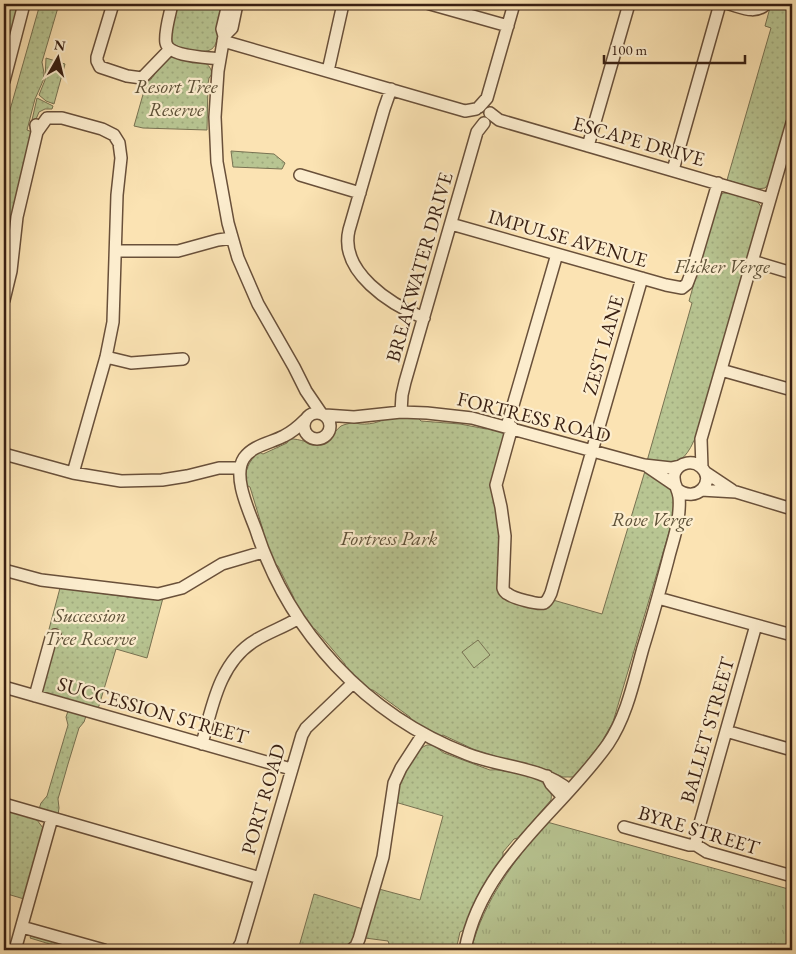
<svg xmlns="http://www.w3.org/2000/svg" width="796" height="954" font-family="'EB Garamond',serif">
<defs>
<pattern id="grass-tufts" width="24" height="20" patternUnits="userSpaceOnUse" patternTransform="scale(1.25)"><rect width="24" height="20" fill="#b8c592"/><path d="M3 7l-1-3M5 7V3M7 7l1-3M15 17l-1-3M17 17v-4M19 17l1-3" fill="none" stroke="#9fa97d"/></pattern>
<pattern id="park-dots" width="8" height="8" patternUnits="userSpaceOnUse" patternTransform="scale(1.25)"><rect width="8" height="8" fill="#b8c592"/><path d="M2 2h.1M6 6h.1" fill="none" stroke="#9fa97d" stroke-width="1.8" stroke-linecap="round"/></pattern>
</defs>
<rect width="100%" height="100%" fill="#fbe3b3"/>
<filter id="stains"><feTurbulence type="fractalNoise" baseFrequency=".004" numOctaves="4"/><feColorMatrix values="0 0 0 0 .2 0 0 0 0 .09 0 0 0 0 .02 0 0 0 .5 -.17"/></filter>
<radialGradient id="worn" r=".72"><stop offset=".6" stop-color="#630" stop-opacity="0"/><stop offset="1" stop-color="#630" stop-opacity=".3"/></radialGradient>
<path fill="url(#grass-tufts)" stroke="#787252" d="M547,822L792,890V950H471C484,900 514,861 547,822Z
M31,936L66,945V949L30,938Z"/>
<path fill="url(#park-dots)" stroke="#787252" d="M40,4H59L42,62L44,73L43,81L35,99L27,130L32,132L11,219L7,260L4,261V131Z
M177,4H222L218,20L220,24C216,43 218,54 195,51C185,50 180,48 172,43L171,33Z
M771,4H792V103L770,182L765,188L757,189L727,180L771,28L765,26Z
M172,57C186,60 210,56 212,74L209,78L208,84L207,130L143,128L134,126L146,84C156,77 159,61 172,57Z
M46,58L65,64L54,104L46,101L39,95L45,80Z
M37,98L53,106L52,109H45L39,112L32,129H30Z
M231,151L274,154L285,163L282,169L233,167Z
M723,193H731L757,201L762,208L699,428C695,439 688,458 676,462C668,465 656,462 647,461L692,303L689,301L718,199Z
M385,418H418L421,421L460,424L486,429L491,427L504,431V438L494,474L501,541L498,590L553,600L602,614L645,471C669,483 674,485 675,512L613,722L601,743L574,777H563L539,767L496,759L495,756L473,749L443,735L439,737L411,721L410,717L373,690H368L345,668V664L315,629L311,628L293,601L294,598L278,566L274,564L262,534L263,530L250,487L246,485C244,471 248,462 259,452L263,454L287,443L289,439C300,438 311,445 320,444C330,442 333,432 341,426C345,424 349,424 353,422C360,426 379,424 385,418Z
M60,588L143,599L163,598L147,658L116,649L98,709L40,692L48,633Z
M68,711L86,716L84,722L79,728L68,764L58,799L59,808L58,815L39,809L41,803L47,796L68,725L66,717Z
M427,745H433L444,753L490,770C497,769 503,771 510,772C527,775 555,778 551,800L518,838L514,839L503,852V857L475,903L464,930L460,932L456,950H400L399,947L391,949L388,941L365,938L379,889L420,900L443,816L395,802C399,785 410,751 427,745Z
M4,809L37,820L43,828L24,899L4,893Z
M314,894L363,909C360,919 358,934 352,943C343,954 311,950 298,950Z"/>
<path fill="#b8c592" stroke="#787252" d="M4,4H20L12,32L4,29Z
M478,640L490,655L474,668L462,652Z"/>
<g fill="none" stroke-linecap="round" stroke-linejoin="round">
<defs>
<path id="minor" d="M113,4L97,57V61L100,67L127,76L142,78L170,49
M172,4C170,14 164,33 166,43C169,57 207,57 220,59
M228,4L222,29L224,36L218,71L215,117L217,162L228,223L238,258L258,304L294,367L306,391L321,413
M430,4L508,26
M729,4C741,7 755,15 766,4
M224,36L232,28L237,4
M223,41L465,111L476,109
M328,71L343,4
M4,81L24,4
M391,89L384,109L349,230C339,272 391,305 424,318
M479,107L487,98L514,4
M490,113L499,120L770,199
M37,132L47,118H62L102,129L114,135L119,143L121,158L117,195L113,322L106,357L73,473
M588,146L629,4
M673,170L720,4
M300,175L360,193
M451,224L666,285L682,288L687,284L692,271L718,183
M116,251H178L218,240L232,238
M752,261L792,273
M4,300L11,271L17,217L37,132L36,125
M106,357L131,363L183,359
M721,370L792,390
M401,412L402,395L405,382L477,132L484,123
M304 426a13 13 0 1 1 26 0a13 13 0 1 1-26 0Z
M325,415L354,417L401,412L427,413L472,418L644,465L671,468L680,466
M305,420C299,426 292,432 284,436C271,443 253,445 244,458C232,476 249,511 256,530C289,632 366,715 467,754C502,768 540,766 569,790
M507,426L557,254
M512,427L496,485L501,507L505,536L503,588C504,591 504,592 508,594C513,598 538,605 544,603C548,601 549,597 551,593L642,278
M4,454L73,473L121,481L162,480L187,476L219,468H240
M648,467L676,486
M702,468L701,439L792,123
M705,472L732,490
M701,490L736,492L792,509
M4,570L41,580L158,594L182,588L222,564L263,552
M658,598L792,635
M4,687L291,769
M35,696L51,638L55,635
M726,731L792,750
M202,744C212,706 220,661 256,640C269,632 284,627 297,619
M547,776L551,784L563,797
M4,804L260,878
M624,827L689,845H696L707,852L792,876
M696,845L697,834L756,625
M22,927L104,950
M15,950L52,818
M237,950L241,943L302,735L306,728L353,683
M351,950L356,946L359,939L383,857L394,783L401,768L423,734
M465,950C481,863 560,812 608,744C627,716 634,680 643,648C652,619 660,590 668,560C671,547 676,534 678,520C679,512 680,505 679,497C678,488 671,481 675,472C680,462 693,460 701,467C717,481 696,505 677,489"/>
</defs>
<use href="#minor" stroke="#69503a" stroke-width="14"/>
<use href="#minor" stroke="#fcedce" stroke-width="11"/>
</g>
<g text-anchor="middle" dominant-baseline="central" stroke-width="4.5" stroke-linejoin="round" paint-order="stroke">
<g font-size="20" font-style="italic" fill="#5e5138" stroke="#fcedce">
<text x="176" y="86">Resort Tree<tspan x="176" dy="23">Reserve</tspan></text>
<text x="722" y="266">Flicker Verge</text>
<text x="652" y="519">Rove Verge</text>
<text x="389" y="538">Fortress Park</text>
<text x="90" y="615">Succession<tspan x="90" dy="23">Tree Reserve</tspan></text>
</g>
<g font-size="20" fill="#381f12" stroke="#fcedce">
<text transform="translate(639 141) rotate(16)">ESCAPE DRIVE</text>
<text transform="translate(568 238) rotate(16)">IMPULSE AVENUE</text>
<text transform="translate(419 267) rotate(-74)">BREAKWATER DRIVE</text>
<text transform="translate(603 345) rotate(-74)">ZEST LANE</text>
<text transform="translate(534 417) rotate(14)">FORTRESS ROAD</text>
<text transform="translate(153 710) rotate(16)">SUCCESSION STREET</text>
<text transform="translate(707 730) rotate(-74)">BALLET STREET</text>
<text transform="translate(263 799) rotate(-74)">PORT ROAD</text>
<text transform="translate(699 830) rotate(17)">BYRE STREET</text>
</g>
</g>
<rect width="796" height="954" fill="none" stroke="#fbe3b3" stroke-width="20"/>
<rect x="5" y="5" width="786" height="944" fill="none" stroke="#381f12" stroke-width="2.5"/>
<rect x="10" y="10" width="776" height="934" fill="none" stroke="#381f12"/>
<g transform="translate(58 58) rotate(8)" stroke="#fcedce" stroke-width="4" paint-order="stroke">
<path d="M0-4L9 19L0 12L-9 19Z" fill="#381f12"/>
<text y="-8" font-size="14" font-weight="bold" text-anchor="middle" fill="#381f12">N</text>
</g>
<path d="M604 55v8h141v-8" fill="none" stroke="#381f12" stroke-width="2.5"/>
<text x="611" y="55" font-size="15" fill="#381f12" stroke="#fcedce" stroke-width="4" paint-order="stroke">100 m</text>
<rect width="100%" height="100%" filter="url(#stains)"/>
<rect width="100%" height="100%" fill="url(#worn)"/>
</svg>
